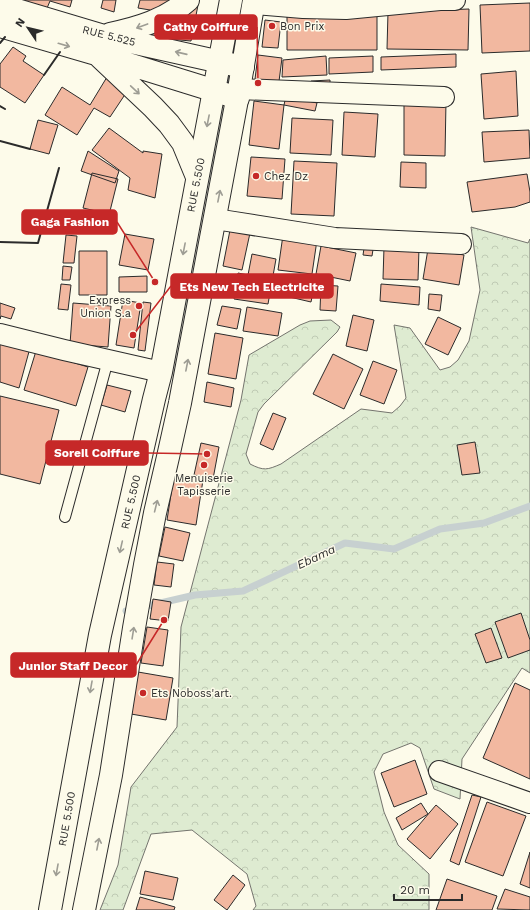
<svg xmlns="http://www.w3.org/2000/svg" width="530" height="910" font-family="'Work Sans',sans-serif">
<defs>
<pattern id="forest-crowns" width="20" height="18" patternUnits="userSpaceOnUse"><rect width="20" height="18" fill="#deebd1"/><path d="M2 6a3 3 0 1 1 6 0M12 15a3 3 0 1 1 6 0" fill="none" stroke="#bfcab4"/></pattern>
</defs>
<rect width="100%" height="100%" fill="#fdfbea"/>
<path fill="url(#forest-crowns)" stroke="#74746e" d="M471,227L528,243L530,239V673L522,668L462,759L460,799L434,789L420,748L411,743L383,754L374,772L384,812L398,845L429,874V910H253L256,906L247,874L192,830L151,834L123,910H100L118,865L131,787L177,727L181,627L241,400L249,355L300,325L310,321L331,320L340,327L337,332L264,404L258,412L246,454L250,464C264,471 267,470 281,464L361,409L392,413L400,406L406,398L394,325L410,328L440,370L450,367L458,360L469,341L480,290Z"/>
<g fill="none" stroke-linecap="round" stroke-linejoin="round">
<path stroke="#c7d0d0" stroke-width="7" d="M126,611L195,595L243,591L345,543L394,549L440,529L484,523L530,506"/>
</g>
<path fill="#f2b8a0" stroke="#2b2b2b" d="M11,0H72L70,7L50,1L45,13Z
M103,0H116L114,12L101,8Z
M140,0H199L191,41L169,39L168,55L146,33L150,10L138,8Z
M530,3V51L482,53L480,5Z
M469,9L468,50L387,49L388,12Z
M287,13H377V50H287Z
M265,20L281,22L278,48L262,47Z
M13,47L26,56L23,61L44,75L25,103L0,87V64Z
M456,54V67L381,70V57Z
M258,55L282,58L278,89L254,87Z
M326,56L327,75L282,77L283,60Z
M373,56V72L329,74V58Z
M516,71L518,116L484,119L481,74Z
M107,77L128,90L110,117L94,108L77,135L45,115L62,87L90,105Z
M330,80V88L311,89V81Z
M286,96L317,103L315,111L284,105Z
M254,101L284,105L279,149L249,145Z
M404,101H446L445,156L404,155Z
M344,112L378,114L375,157L342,155Z
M292,118L333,120L331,155L290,153Z
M38,120L58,125L49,154L30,149Z
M109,128L143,153V151L162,154L155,198L128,190L130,178L92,150Z
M529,130L530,158L484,162L482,132Z
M88,151L119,171L115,183L81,171Z
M251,157L285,159L282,199L247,196Z
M294,161L337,163L334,216L291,214Z
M401,162L426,163V188L400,187Z
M92,173L118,179L107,223L94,219L96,211L83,208Z
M527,174L530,192V202L515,207L472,212L467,182Z
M230,230L250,233L242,270L223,266Z
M125,234L154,239L148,270L119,265Z
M66,235L77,236L74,263H63Z
M283,235L317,240L312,274L278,270Z
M365,242L374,243L372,256L363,255Z
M321,246L356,253L350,281L316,274Z
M384,247L419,248L418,280L383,279Z
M428,249L464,255L459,285L423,279Z
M79,251H107V295H79Z
M252,254L276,259L268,304L234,299L238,273L248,275Z
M63,266L72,267L70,280H62Z
M147,276V292H119V277Z
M285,276L315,282L311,302L281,295Z
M61,284L71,285L68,310L58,309Z
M381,284L420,287L419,305L380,301Z
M321,285L338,286L336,311L320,310Z
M429,294L442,295L440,311L428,309Z
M123,300L141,303L134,348L116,345Z
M143,302L151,303L145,351L138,350Z
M0,303L15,308L11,319L1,316L0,319Z
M73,303L111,306L108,347L70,344Z
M222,306L241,309L237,329L217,325Z
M247,307L282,313L278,336L243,331Z
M353,315L374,320L367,351L346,346Z
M438,317L461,328L448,355L425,344Z
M215,333L243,338L236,379L208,374Z
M0,341L30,348L19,388L0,382Z
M36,351L88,367L76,406L24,390Z
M333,354L363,369L344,409L313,394Z
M373,361L397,370L384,404L360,395Z
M207,382L234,388L231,407L204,402Z
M107,385L131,391L125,412L101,405Z
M0,396L59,410L40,484L0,474Z
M273,413L286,418L273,450L260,444Z
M475,442L480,473L462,475L457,445Z
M201,443L219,447L213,479L194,475Z
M174,475L203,480L196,525L167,520Z
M165,527L190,533L183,561L159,556Z
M157,562L174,564L171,587L154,585Z
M153,599L171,602L168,621L150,619Z
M521,613L530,640V650L508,658L495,622Z
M147,627L168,630L163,666L141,663Z
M491,628L502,658L486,663L475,634Z
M138,672L173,678L166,720L131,714Z
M515,683L530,690V779L483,758Z
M415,760L427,794L394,807L381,773Z
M472,795L481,797L459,865L450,861Z
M487,802L526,816L503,876L465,862Z
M421,803L428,814L402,830L396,818Z
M436,805L458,824L430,859L407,839Z
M530,852V888L520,884Z
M145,871L178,878L173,900L140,894Z
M233,875L245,885L227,910L214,900Z
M447,879L497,896L492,910H436Z
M505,889L530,897V910L497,909Z
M140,897L175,907L174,910H136Z"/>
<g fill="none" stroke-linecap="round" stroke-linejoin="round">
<defs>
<path id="service" d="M65,517L108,360"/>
<path id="minor" d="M253,4L303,8L346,9L440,0H455
M239,89L444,97
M215,219L335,238L461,244
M0,334L64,350L161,372
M439,771L530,803"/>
<path id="tertiary" d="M0,5L104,36L243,67
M0,26L96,54L238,98
M110,34C138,28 166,20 188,0
M100,57L153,107L169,124L183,143L197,177"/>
<path id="secondary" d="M50,910L100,635L154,399L161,372L231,0
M84,910L111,775L134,628L145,565L155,513L168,457L180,403L239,89L254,0"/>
</defs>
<use href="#service" stroke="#2b2b2b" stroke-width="12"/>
<use href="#minor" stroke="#2b2b2b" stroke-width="22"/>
<use href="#tertiary" stroke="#2b2b2b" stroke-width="24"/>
<use href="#secondary" stroke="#2b2b2b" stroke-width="24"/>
<use href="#service" stroke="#fdfbea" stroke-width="10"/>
<use href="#minor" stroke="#fdfbea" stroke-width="20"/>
<use href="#tertiary" stroke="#fdfbea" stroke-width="22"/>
<use href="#secondary" stroke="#fdfbea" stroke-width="22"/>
<path stroke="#2b2b2b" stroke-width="2" d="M0,43L5,37
M44,75L60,52
M0,106L5,109
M0,141L30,149
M0,242L38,243L59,168"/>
</g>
<defs><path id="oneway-shaft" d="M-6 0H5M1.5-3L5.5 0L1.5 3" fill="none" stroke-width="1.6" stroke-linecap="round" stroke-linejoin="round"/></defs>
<g stroke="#9e9d94">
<use href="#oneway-shaft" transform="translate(142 26) rotate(160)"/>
<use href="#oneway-shaft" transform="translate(64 45) rotate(16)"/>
<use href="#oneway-shaft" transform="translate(181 53) rotate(-167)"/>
<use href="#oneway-shaft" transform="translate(135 90) rotate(43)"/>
<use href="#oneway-shaft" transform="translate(208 121) rotate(101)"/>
<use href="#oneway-shaft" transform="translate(219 196) rotate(-79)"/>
<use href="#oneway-shaft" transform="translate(184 249) rotate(101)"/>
<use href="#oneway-shaft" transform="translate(187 365) rotate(-79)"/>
<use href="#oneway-shaft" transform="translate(156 506) rotate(-76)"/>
<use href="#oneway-shaft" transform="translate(121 547) rotate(103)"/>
<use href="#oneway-shaft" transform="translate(133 633) rotate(-81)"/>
<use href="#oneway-shaft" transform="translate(91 687) rotate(100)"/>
<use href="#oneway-shaft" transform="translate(98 844) rotate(-79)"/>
<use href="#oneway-shaft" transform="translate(57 870) rotate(100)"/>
</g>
<g fill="#c62828" stroke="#fdfbea" stroke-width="1.5">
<circle cx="272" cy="26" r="4"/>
<circle cx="256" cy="176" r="4"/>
<circle cx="139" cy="306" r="4"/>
<circle cx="204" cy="465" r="4"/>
<circle cx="143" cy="693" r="4"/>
</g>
<g text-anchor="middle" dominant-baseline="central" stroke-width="3" stroke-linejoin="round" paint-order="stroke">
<g font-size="11" fill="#2b2b2b" stroke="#fdfbea" text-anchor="start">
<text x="280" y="26">Bon Prix</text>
<text x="264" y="176">Chez Dz</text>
<text x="131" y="300" text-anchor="end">Express<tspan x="131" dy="13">Union S.a</tspan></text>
<text x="204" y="478" text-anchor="middle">Menuiserie<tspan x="204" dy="13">Tapisserie</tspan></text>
<text x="151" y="693">Ets Noboss'art.</text>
</g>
<g font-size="11" fill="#2b2b2b" stroke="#fdfbea">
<text transform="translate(109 36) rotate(14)">RUE 5.525</text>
<text transform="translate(196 185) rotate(-79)">RUE 5.500</text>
<text transform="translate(131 502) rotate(-77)">RUE 5.500</text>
<text transform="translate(67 819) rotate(-80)">RUE 5.500</text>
</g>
<g font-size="12" font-style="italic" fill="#2b2b2b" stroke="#fdfbea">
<text transform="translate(316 557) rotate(-25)">Ebama</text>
</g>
</g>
<path fill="none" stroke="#c62828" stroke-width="1.5" d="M258 83L257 27M155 282L117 222M133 335L171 286M207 454L148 453M164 620L136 665"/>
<g fill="#c62828" stroke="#fdfbea" stroke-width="1.5">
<circle cx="258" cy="83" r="4"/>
<circle cx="155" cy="282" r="4"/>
<circle cx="133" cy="335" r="4"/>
<circle cx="207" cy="454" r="4"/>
<circle cx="164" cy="620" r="4"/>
</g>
<g fill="#c62828" stroke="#c62828" stroke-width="1.5">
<rect x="155" y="15" width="102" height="24" rx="4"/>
<rect x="22" y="210" width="95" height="24" rx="4"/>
<rect x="171" y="274" width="162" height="24" rx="4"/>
<rect x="46" y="441" width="102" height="24" rx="4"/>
<rect x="11" y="653" width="125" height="24" rx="4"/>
</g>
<g font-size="12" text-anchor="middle" font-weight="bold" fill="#fff">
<text x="206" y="31">Cathy Coiffure</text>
<text x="70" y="226">Gaga Fashion</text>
<text x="252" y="291">Ets New Tech Electricite</text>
<text x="97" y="457">Soreil Coiffure</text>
<text x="73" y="670">Junior Staff Decor</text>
</g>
<g transform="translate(28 28) rotate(305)" stroke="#fdfbea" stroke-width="3" paint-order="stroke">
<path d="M0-3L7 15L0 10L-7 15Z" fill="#2b2b2b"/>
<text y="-6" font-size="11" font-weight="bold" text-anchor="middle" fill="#2b2b2b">N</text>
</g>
<path d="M394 894v6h68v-6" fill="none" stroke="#2b2b2b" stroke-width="2"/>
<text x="400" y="894" font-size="12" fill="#2b2b2b" stroke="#fdfbea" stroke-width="3" paint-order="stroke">20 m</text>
</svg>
